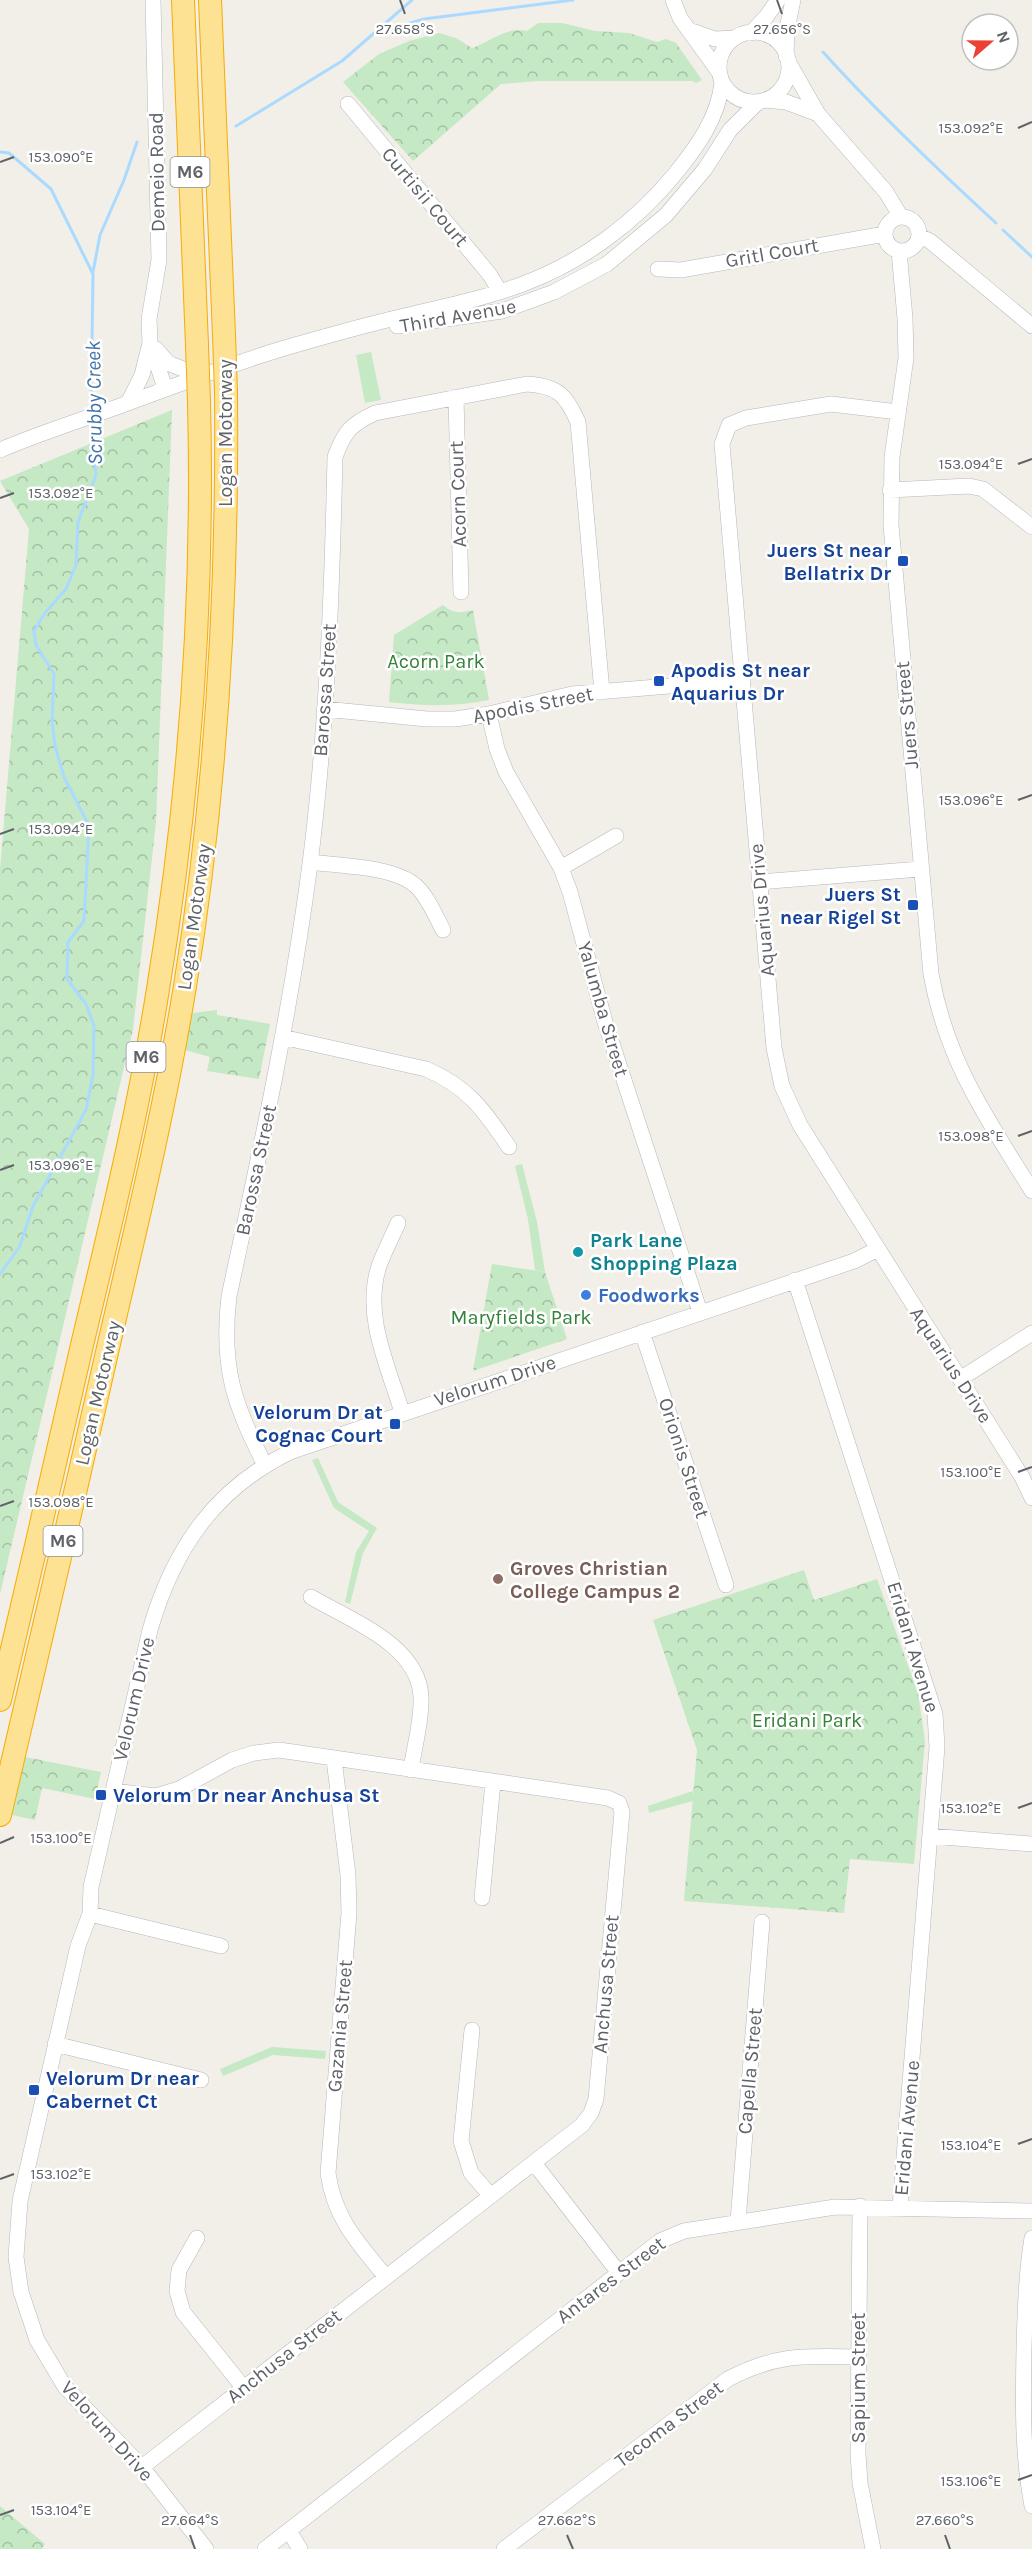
<svg xmlns="http://www.w3.org/2000/svg" width="1032" height="2549" font-family="Karla,sans-serif">
<defs>
<pattern id="forest-crowns" width="20" height="18" patternUnits="userSpaceOnUse" patternTransform="scale(1.5)"><rect width="20" height="18" fill="#c5e8c5"/><path d="M2 6a3 3 0 1 1 6 0M12 15a3 3 0 1 1 6 0" fill="none" stroke="#a3c0a4"/></pattern>
</defs>
<rect width="100%" height="100%" fill="#f1efe8"/>
<path fill="#c5e8c5" d="M371,352L381,400L365,403L356,355Z
M522,1164L537,1222L545,1272L535,1270L528,1219L515,1166Z
M318,1458L338,1502L377,1528L363,1553L350,1604L345,1602L356,1552L369,1531L334,1508L312,1460Z
M693,1791V1801L649,1813L648,1806Z
M272,2047L326,2051L325,2059L273,2055L223,2076L220,2069Z"/>
<path fill="url(#forest-crowns)" d="M538,23H562L595,31L629,33L657,42L666,39L676,43L702,80L696,83L693,81H538L501,84L413,161L343,82L379,54L409,41L439,33L456,38L472,48C490,42 507,26 527,31Z
M172,410L156,822L133,1029L0,1594V869L29,529L0,481Z
M443,605C453,614 460,613 473,610L489,700C455,707 423,706 389,702L394,635Z
M217,1010V1015L270,1024L259,1079L207,1071L210,1057L185,1050L192,1013Z
M492,1264L545,1272L567,1339L473,1371Z
M804,1570L814,1600L877,1579L918,1693L925,1741L914,1864L850,1859L844,1913L684,1901L697,1750L653,1620Z
M25,1757L101,1772L95,1799L42,1788L35,1820L12,1815Z
M0,2506L45,2544L42,2549H0Z"/>
<g fill="none" stroke-linecap="round" stroke-linejoin="round">
<path stroke="#aadaff" stroke-width="3" d="M377,33L424,19L573,0
M823,52C877,112 936,168 996,223
M236,126L342,61L412,0
M0,152L9,153L51,189L93,274L91,411
M1003,230L1032,257
M93,272L100,235L124,180L137,142
M0,1274L20,1246L33,1206L86,1110L93,1075L94,1026L86,1004L67,979L68,942L84,921L89,826L64,777L55,746L52,722L54,674L36,645L34,631L45,613L66,589L76,565L78,522L96,475L91,421"/>
<defs>
<path id="minor" d="M153,0L159,260L149,319L150,343L165,388
M673,0L680,18L719,72
M689,30L715,39L735,38
M719 67a35 35 0 1 1 70 0a35 35 0 1 1-70 0Z
M751,33L766,17L778,0
M786,56L787,29L793,0
M789,63L818,114L886,192L901,217
M765,100L786,102L818,114
M348,104L490,275L500,292
M885 234a17 17 0 1 1 34 0a17 17 0 1 1-34 0Z
M919,236L930,241L1032,326
M899,251L905,318L906,358L892,457L891,525L931,974C947,1062 986,1117 1032,1191
M658,269L681,270L885,234
M397,326L502,311L554,292L607,264L666,215L705,169L730,130L758,102
M156,349L168,363L198,375
M456,397L461,592
M128,403L142,375L150,343
M898,412L831,404L746,418L729,425L722,444L774,1048L782,1086L800,1125L1022,1477L1032,1498
M0,450C42,432 85,419 128,403C183,383 238,361 295,345C330,335 365,325 400,317C441,307 483,299 523,284C582,262 636,222 675,174C697,147 718,118 722,83
M890,490L969,486L983,489L1032,527
M324,709L427,719H455L489,714L572,694L742,680
M489,714L497,749L506,772L561,868L570,892L605,1022L700,1312
M310,862C339,866 394,866 416,886C428,897 435,915 443,930
M561,868L616,836
M760,882L920,869
M282,1037L426,1069C468,1087 484,1110 509,1147
M398,1223C392,1237 384,1252 379,1266C363,1315 388,1366 402,1412
M795,1280L935,1714L937,1747L900,2207
M642,1332L726,1585
M960,1379L1032,1333
M265,1465C233,1404 221,1365 229,1296C260,1153 291,1010 310,864C327,729 332,593 335,457C344,432 351,424 375,413L527,384C558,386 566,395 578,422L602,692
M311,1597C350,1620 419,1645 421,1697C422,1721 414,1747 411,1770
M334,1759L348,1875L349,1913L328,2173C334,2218 358,2243 386,2277
M113,1791L156,1796L179,1789L232,1760L254,1753L279,1750L608,1798L619,1803L622,1812L596,2099L591,2113L582,2125L142,2467
M930,1836L1032,1844
M482,1898L493,1782
M90,1914L221,1946
M472,2030L461,2141L471,2173L491,2196
M55,2044L201,2080
M534,2163L619,2273
M860,2206L858,2454L860,2483L873,2549
M738,2221L762,1922
M197,2238L179,2270L177,2291L183,2312L243,2387
M1032,2238C1026,2275 1025,2312 1024,2349C1023,2402 1022,2454 1032,2506
M289,2531L300,2549
M206,2549L142,2467L65,2387L37,2340L21,2292L16,2257L20,2201L78,1946L90,1914L91,1887L150,1630C173,1550 214,1489 290,1452L854,1261L878,1249
M265,2549L660,2241L684,2231L835,2207L1032,2211
M504,2549L728,2379C779,2353 803,2356 858,2357"/>
<path id="highway" d="M183,0L197,345
M210,0L224,335
M0,1700C28,1582 55,1463 82,1345C110,1227 139,1109 158,989C190,795 204,599 199,402
M0,1815C36,1660 73,1504 108,1348C136,1228 165,1108 185,986C217,789 228,591 226,392"/>
</defs>
<use href="#minor" stroke="#b5b8bc" stroke-width="16"/>
<use href="#highway" stroke="#f9ab00" stroke-width="24"/>
<use href="#minor" stroke="#fff" stroke-width="15"/>
<use href="#highway" stroke="#fde293" stroke-width="22"/>
<defs>
<path id="highway-bridge" d="M224,335L226,392
M197,345L199,402"/>
</defs>
<use href="#highway-bridge" stroke="#f9ab00" stroke-width="24" stroke-linecap="butt"/>
<use href="#highway-bridge" stroke="#fde293" stroke-width="22"/>
</g>
<path fill="none" stroke="#5f6368" stroke-width="2" d="M400,0L405,14M777,0L782,14M1018,128L1032,122M0,162L14,157M1018,464L1032,459M0,498L14,493M1018,800L1032,795M0,834L14,829M1018,1136L1032,1131M0,1170L14,1165M1018,1472L1032,1467M0,1506L14,1501M1018,1808L1032,1803M0,1843L14,1837M1018,2144L1032,2139M0,2179L14,2174M1018,2480L1032,2475M0,2515L14,2510M190,2535L195,2549M567,2535L573,2549M945,2535L950,2549"/>
<g fill="#1a4fb4" stroke="#fff" stroke-width="2">
<rect x="897" y="555" width="12" height="12" rx="3"/>
<rect x="653" y="675" width="12" height="12" rx="3"/>
<rect x="907" y="899" width="12" height="12" rx="3"/>
<rect x="389" y="1418" width="12" height="12" rx="3"/>
<rect x="95" y="1789" width="12" height="12" rx="3"/>
<rect x="28" y="2084" width="12" height="12" rx="3"/>
</g>
<circle fill="#0f9aa8" stroke="#fff" stroke-width="2" cx="578" cy="1252" r="6"/>
<circle fill="#3f7fe0" stroke="#fff" stroke-width="2" cx="586" cy="1295" r="6"/>
<circle fill="#8d6e63" stroke="#fff" stroke-width="2" cx="498" cy="1579" r="6"/>
<g text-anchor="middle" dominant-baseline="central" stroke-width="5" stroke-linejoin="round" paint-order="stroke">
<g fill="#fff" stroke="#8f9295" stroke-width="1.5">
<rect x="170.5" y="157" width="39" height="30" rx="4.5"/>
<rect x="126.5" y="1042" width="39" height="30" rx="4.5"/>
<rect x="43.5" y="1526" width="39" height="30" rx="4.5"/>
</g>
<g font-size="18" font-weight="bold" fill="#5f6368">
<text x="190" y="172">M6</text>
<text x="146" y="1057">M6</text>
<text x="63" y="1541">M6</text>
</g>
<g font-size="20" fill="#5f6368" stroke="#fff">
<text transform="translate(157 172) rotate(-91)">Demeio Road</text>
<text transform="translate(425 197) rotate(50)">Curtisii Court</text>
<text transform="translate(772 253) rotate(-10)">Gritl Court</text>
<text transform="translate(458 316) rotate(-10)">Third Avenue</text>
<text transform="translate(225 433) rotate(-90)">Logan Motorway</text>
<text transform="translate(458 494) rotate(-92)">Acorn Court</text>
<text transform="translate(325 690) rotate(-86)">Barossa Street</text>
<text transform="translate(533 705) rotate(-11)">Apodis Street</text>
<text transform="translate(907 715) rotate(-95)">Juers Street</text>
<text transform="translate(762 910) rotate(-95)">Aquarius Drive</text>
<text transform="translate(194 917) rotate(-82)">Logan Motorway</text>
<text transform="translate(603 1009) rotate(74)">Yalumba Street</text>
<text transform="translate(256 1170) rotate(-78)">Barossa Street</text>
<text transform="translate(951 1365) rotate(57)">Aquarius Drive</text>
<text transform="translate(495 1381) rotate(-18)">Velorum Drive</text>
<text transform="translate(98 1393) rotate(-77)">Logan Motorway</text>
<text transform="translate(684 1458) rotate(72)">Orionis Street</text>
<text transform="translate(913 1647) rotate(73)">Eridani Avenue</text>
<text transform="translate(134 1699) rotate(-77)">Velorum Drive</text>
<text transform="translate(606 1984) rotate(-85)">Anchusa Street</text>
<text transform="translate(340 2026) rotate(-85)">Gazania Street</text>
<text transform="translate(750 2071) rotate(-85)">Capella Street</text>
<text transform="translate(907 2128) rotate(-85)">Eridani Avenue</text>
<text transform="translate(611 2280) rotate(-37)">Antares Street</text>
<text transform="translate(284 2356) rotate(-38)">Anchusa Street</text>
<text transform="translate(858 2378) rotate(-90)">Sapium Street</text>
<text transform="translate(669 2424) rotate(-37)">Tecoma Street</text>
<text transform="translate(107 2431) rotate(48)">Velorum Drive</text>
</g>
<g font-size="20" font-weight="bold" fill="#164399" stroke="#fff" text-anchor="end">
<text x="891" y="550">Juers St near<tspan x="891" dy="23">Bellatrix Dr</tspan></text>
<text x="671" y="670" text-anchor="start">Apodis St near<tspan x="671" dy="23">Aquarius Dr</tspan></text>
<text x="901" y="894">Juers St<tspan x="901" dy="23">near Rigel St</tspan></text>
<text x="383" y="1412">Velorum Dr at<tspan x="383" dy="23">Cognac Court</tspan></text>
<text x="113" y="1795" text-anchor="start">Velorum Dr near Anchusa St</text>
<text x="46" y="2078" text-anchor="start">Velorum Dr near<tspan x="46" dy="23">Cabernet Ct</tspan></text>
</g>
<g font-size="20" fill="#348238" stroke="#fff">
<text x="436" y="661">Acorn Park</text>
<text x="521" y="1317">Maryfields Park</text>
<text x="807" y="1720">Eridani Park</text>
</g>
<g font-size="20" font-weight="bold" fill="#0d838f" stroke="#fff" text-anchor="start">
<text x="590" y="1240">Park Lane<tspan x="590" dy="23">Shopping Plaza</tspan></text>
</g>
<g font-size="20" font-weight="bold" fill="#366cbe" stroke="#fff" text-anchor="start">
<text x="598" y="1295">Foodworks</text>
</g>
<g font-size="20" font-weight="bold" fill="#785e54" stroke="#fff" text-anchor="start">
<text x="510" y="1568">Groves Christian<tspan x="510" dy="23">College Campus 2</tspan></text>
</g>
<g font-size="21" font-style="italic" fill="#4174aa" stroke="#fff">
<text transform="translate(94 403) rotate(-91)">Scrubby Creek</text>
</g>
</g>
<g font-size="15" text-anchor="middle" fill="#5f6368" stroke="#fff" stroke-width="5" stroke-linejoin="round" paint-order="stroke">
<text x="405" y="34">27.658°S</text>
<text x="782" y="34">27.656°S</text>
<text x="971" y="133">153.092°E</text>
<text x="61" y="162">153.090°E</text>
<text x="971" y="469">153.094°E</text>
<text x="61" y="498">153.092°E</text>
<text x="971" y="805">153.096°E</text>
<text x="61" y="834">153.094°E</text>
<text x="971" y="1141">153.098°E</text>
<text x="61" y="1170">153.096°E</text>
<text x="971" y="1477">153.100°E</text>
<text x="61" y="1507">153.098°E</text>
<text x="971" y="1813">153.102°E</text>
<text x="61" y="1843">153.100°E</text>
<text x="971" y="2150">153.104°E</text>
<text x="61" y="2179">153.102°E</text>
<text x="971" y="2486">153.106°E</text>
<text x="61" y="2515">153.104°E</text>
<text x="190" y="2525">27.664°S</text>
<text x="567" y="2525">27.662°S</text>
<text x="945" y="2525">27.660°S</text>
</g>
<g transform="translate(990 42) rotate(70)"><circle r="28" fill="#ffffff" stroke="#bfc1c3" stroke-width="1.5"/>
<path d="M0-4.5L10 22L0 15L-10 22Z" fill="#ea4335"/>
<text y="-9" font-size="16" font-weight="bold" text-anchor="middle" fill="#5f6368">N</text>
</g>
</svg>
